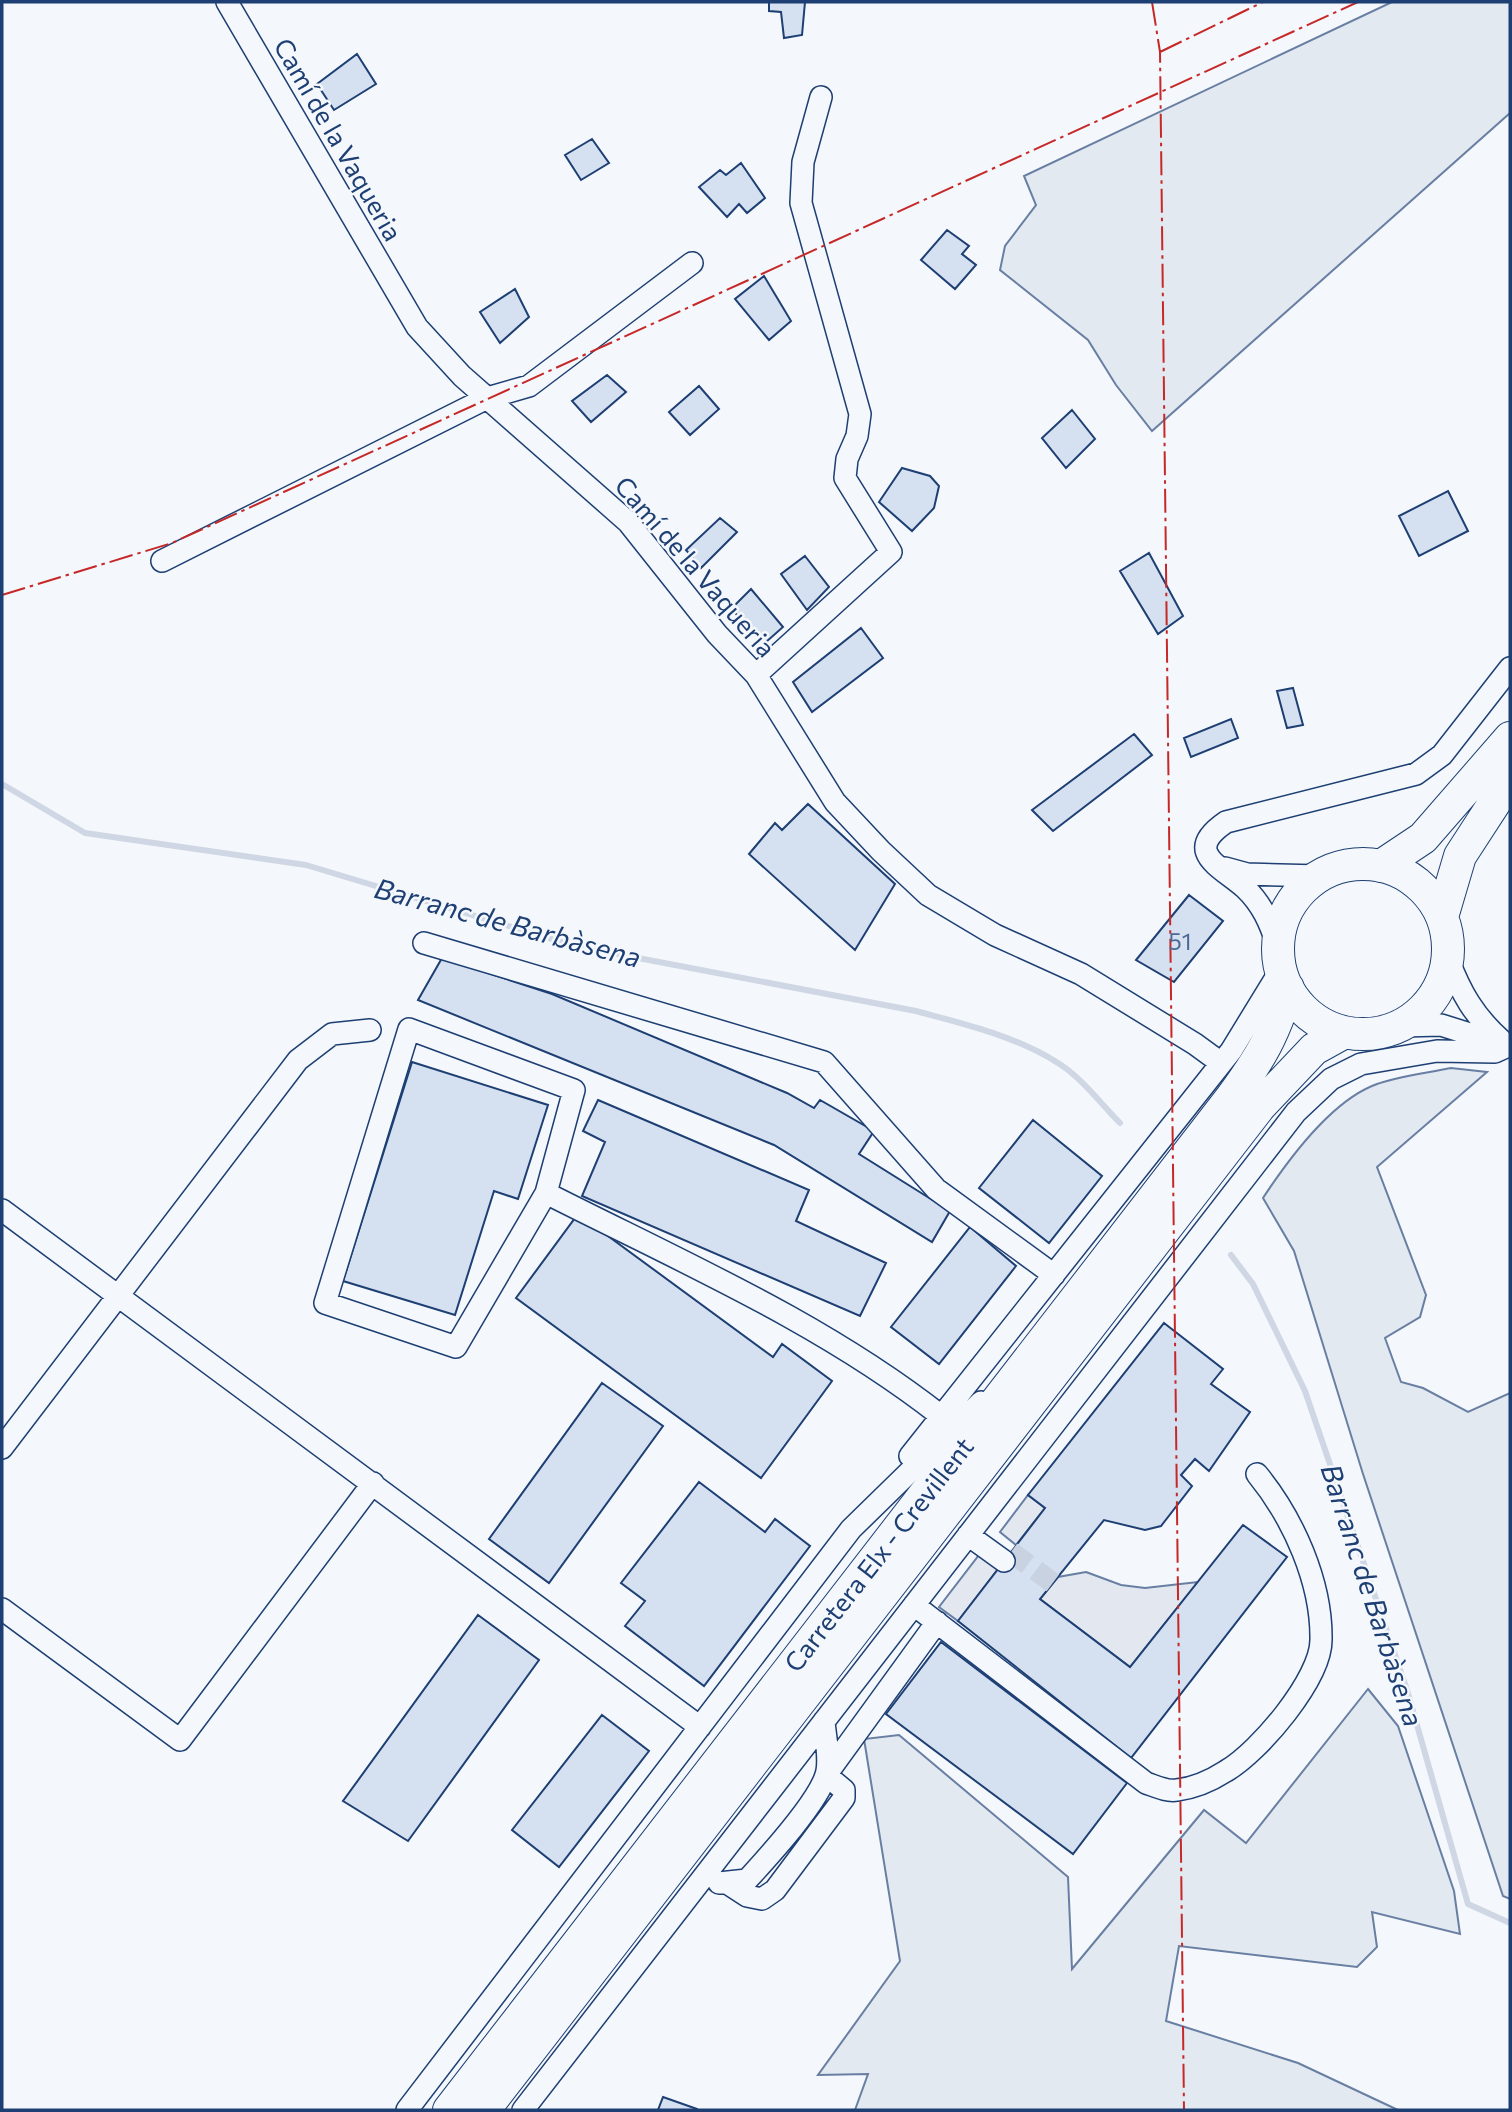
<svg xmlns="http://www.w3.org/2000/svg" width="1512" height="2112" font-family="Commissioner,sans-serif">
<rect width="100%" height="100%" fill="#f4f7fb"/>
<path fill="#e3e9f0" stroke="#687fa3" stroke-width="2" d="M1392,2H1510V113L1152,431L1116,385L1088,340L1000,270L1005,246L1036,205L1024,176Z
M1451,1068L1487,1072L1377,1167L1426,1295L1420,1317L1385,1338L1401,1382L1423,1388L1468,1412L1510,1393V1899L1503,1896L1363,1474L1294,1251L1263,1198C1288,1160 1332,1100 1377,1084C1400,1076 1427,1073 1451,1068Z
M1368,1689L1398,1726L1454,1891L1460,1934L1372,1912L1377,1947L1357,1967L1179,1946L1166,2021L1298,2063L1398,2110H855L868,2074L818,2075L900,1961L864,1739L899,1735L1068,1877L1072,1969L1204,1810L1246,1843Z"/>
<path fill="#e3e8f0" stroke="#687fa3" stroke-width="2" d="M1028,1495L1045,1508L1016,1545L1000,1532Z
M979,1555L998,1569L958,1621L939,1607Z
M1086,1572L1121,1585L1145,1588L1198,1582L1130,1667L1040,1599L1058,1577Z"/>
<g fill="none" stroke-linecap="round" stroke-linejoin="round">
<path stroke="#cfd7e4" stroke-width="6" d="M2,784L85,833L306,865L575,946L916,1011C964,1024 1016,1036 1058,1063C1081,1077 1101,1104 1120,1123
M1231,1255L1253,1284L1305,1391L1407,1690L1468,1904L1510,1923"/>
</g>
<path fill="#d5e0f0" stroke="#1d3f73" stroke-width="2" d="M769,2H805L802,35L784,38L781,12L769,11Z
M357,54L376,84L334,110L317,84Z
M592,139L609,163L581,180L565,155Z
M741,163L765,198L747,213L739,204L727,217L699,187L720,170L726,175Z
M947,230L969,246L962,254L976,265L955,289L921,260Z
M764,276L791,321L769,340L735,299Z
M515,289L529,317L500,343L480,312Z
M607,375L626,392L591,422L572,401Z
M699,386L719,409L690,435L669,412Z
M1072,410L1095,439L1066,468L1042,438Z
M902,468L930,476L939,486L934,508L912,531L879,502Z
M1448,491L1468,531L1419,556L1399,516Z
M720,518L737,532L701,568L686,550Z
M1149,553L1183,616L1158,634L1120,571Z
M805,556L829,587L807,610L781,574Z
M751,589L783,627L765,643L731,609Z
M861,628L883,658L812,712L793,682Z
M1293,688L1303,725L1287,728L1277,691Z
M1231,719L1238,738L1191,757L1184,738Z
M1134,734L1152,755L1053,831L1032,810Z
M808,804L895,884L855,950L749,854L775,823L782,830Z
M1189,895L1223,921L1174,982L1136,960Z
M442,958L552,994L787,1093L814,1108L820,1100L874,1131L859,1154L950,1211L932,1242L774,1145L418,1000Z
M412,1062L548,1105L518,1199L494,1191L455,1315L343,1281Z
M598,1100L809,1190L796,1221L886,1263L860,1316L582,1196L605,1142L583,1131Z
M1033,1120L1102,1176L1049,1243L979,1188Z
M578,1214L773,1357L782,1344L832,1381L761,1478L516,1298Z
M970,1227L1016,1266L939,1364L891,1327Z
M1164,1323L1223,1369L1211,1384L1250,1412L1209,1471L1195,1459L1181,1475L1192,1486L1161,1526L1145,1530L1104,1520L1040,1599L1130,1667L1243,1525L1287,1557L1131,1758L958,1621L1045,1508L1028,1495Z
M602,1383L663,1426L549,1583L489,1539Z
M699,1482L765,1532L775,1519L810,1546L704,1686L625,1626L645,1601L621,1583Z
M478,1615L539,1660L408,1841L343,1801Z
M941,1642L1127,1783L1073,1854L886,1714Z
M602,1715L649,1751L559,1867L512,1830Z
M663,2097L697,2109V2110H658Z"/>
<g fill="none" stroke-linecap="round" stroke-linejoin="round">
<path stroke="#c9d2e0" stroke-width="21" stroke-dasharray="21 10" stroke-linecap="butt" d="M1011,1552L1053,1583"/>
<defs>
<path id="minor" d="M227,2L417,327L462,376L628,522L717,634L756,675L835,802L881,851L928,895L995,935L1081,974L1195,1044L1221,1063
M162,561L487,398L529,386L692,263
M756,675L891,552L845,478L847,459L857,436L860,414L801,203L803,162L821,97
M1225,868L1247,874L1320,876
M424,943L824,1062L936,1189L1054,1275
M1277,944C1270,923 1262,904 1245,888C1220,866 1182,852 1226,822L1416,774L1442,755L1510,668
M1448,959C1461,993 1474,1016 1501,1040
M1401,1026L1441,1025L1508,1046
M546,1193L456,1347L325,1303L409,1029L574,1090L546,1193C680,1261 823,1323 941,1416
M2,1210L700,1727
M2,1448L298,1060L332,1034L370,1030
M910,1456L1231,1051L1280,971
M968,1535L1004,1561
M914,1605L1146,1783C1155,1786 1167,1792 1177,1790C1194,1788 1212,1780 1226,1771C1259,1752 1321,1679 1321,1640C1322,1582 1293,1518 1257,1474
M2,1609L180,1740L373,1483
M719,1883L747,1880C768,1857 817,1804 826,1775C831,1760 825,1737 824,1721
M727,1883L747,1896L762,1899L775,1890L844,1798V1790L826,1775L937,1622
M407,2110L851,1529L981,1402
M523,2110L1296,1112L1331,1079L1361,1064L1437,1051L1495,1052L1510,1045"/>
<path id="highway" d="M1278 949a85 85 0 1 1 170 0a85 85 0 1 1-170 0Z
M1381,866L1423,838L1510,738
M1442,917L1460,856L1510,779
M449,2110L1231,1098C1260,1059 1274,1035 1288,988
M484,2110L1260,1106L1314,1049L1343,1033"/>
</defs>
<use href="#minor" stroke="#1d3f73" stroke-width="24"/>
<use href="#highway" stroke="#1d3f73" stroke-width="34"/>
<use href="#minor" stroke="#f4f7fb" stroke-width="21"/>
<use href="#highway" stroke="#f4f7fb" stroke-width="32"/>
<path stroke="#c62828" stroke-width="2" stroke-dasharray="24 5 3.5 5" stroke-linecap="butt" d="M1152,2L1160,52L1184,2110
M1160,52L1263,2
M2,595L172,543L1358,2"/>
</g>
<g text-anchor="middle" dominant-baseline="central" stroke-width="5" stroke-linejoin="round" paint-order="stroke">
<g font-size="23" fill="#4b6792">
<text x="1180" y="941">51</text>
</g>
<g font-size="26" fill="#1d3f73" stroke="#f4f7fb">
<text transform="translate(339 139) rotate(60)">Camí de la Vaqueria</text>
<text transform="translate(696 566) rotate(49)">Camí de la Vaqueria</text>
<text transform="translate(878 1554) rotate(-52)">Carretera Elx - Crevillent</text>
</g>
<g font-size="28" font-style="italic" fill="#1d3f73" stroke="#f4f7fb">
<text transform="translate(508 922) rotate(15)">Barranc de Barbàsena</text>
<text transform="translate(1373 1595) rotate(72)">Barranc de Barbàsena</text>
</g>
</g>
<rect width="1512" height="2112" fill="none" stroke="#1d3f73" stroke-width="7"/>
</svg>
